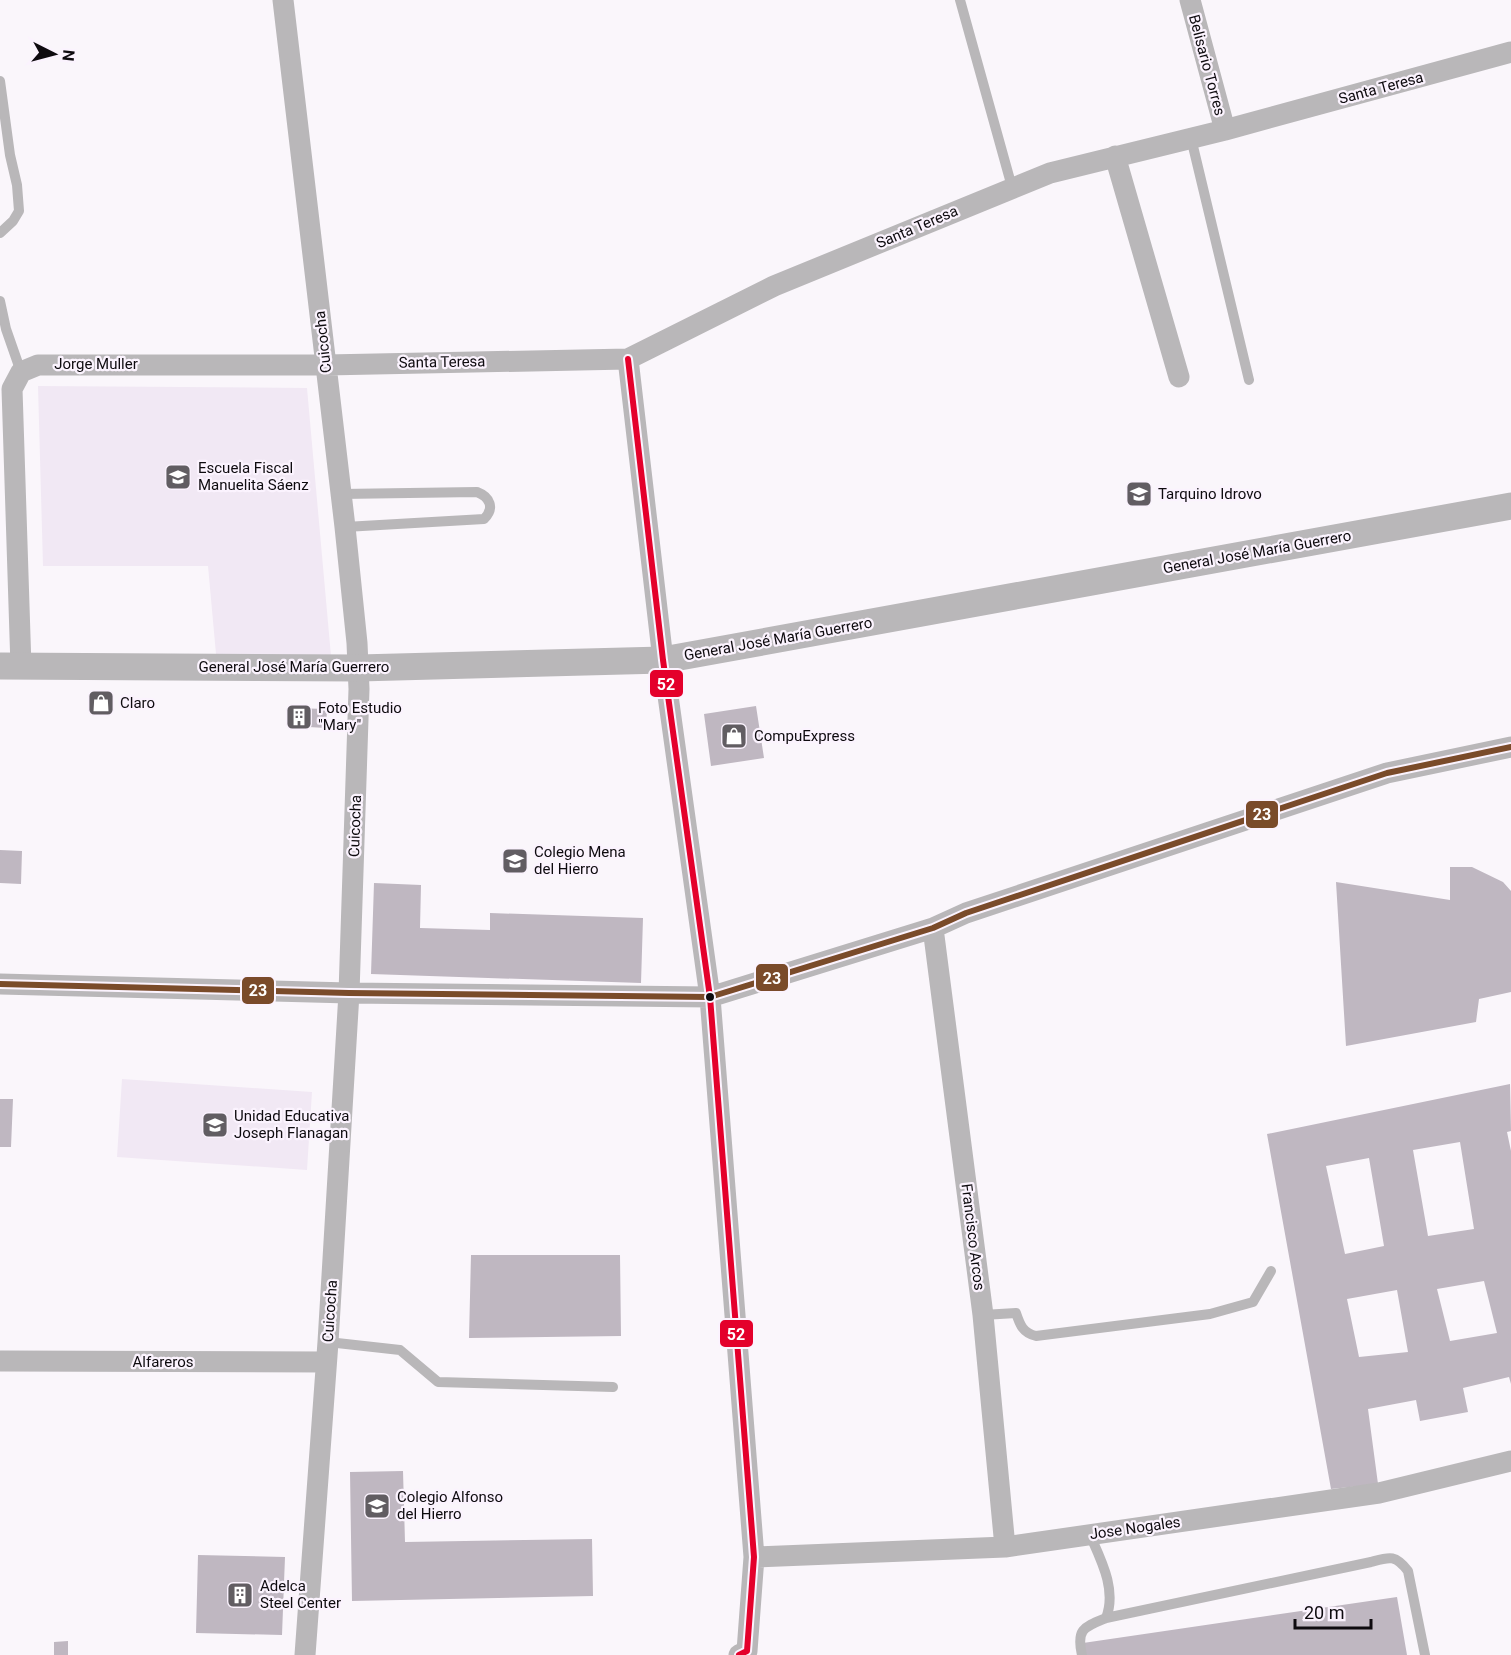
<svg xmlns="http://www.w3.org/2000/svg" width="1511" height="1655" font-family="Roboto,sans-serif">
<rect width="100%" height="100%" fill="#faf6fb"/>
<path fill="#f1e8f4" d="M38,386L307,388L331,656L216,654L208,566H43Z
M122,1079L312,1092L307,1170L117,1157Z"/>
<path fill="#bfb7c1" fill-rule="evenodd" d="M95,695H109L107,713L94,712Z
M756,706L764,758L711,766L704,714Z
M291,708L327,709L326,728L291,726Z
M0,850L22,851L21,884L0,883Z
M1450,867H1472L1503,882L1511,891V992L1479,999L1476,1022L1346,1046L1336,882L1450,900Z
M374,883L421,885L420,928L490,930V913L643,918L641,983L371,974Z
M1510,1084L1511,1131L1507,1132L1511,1151V1384L1509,1377L1463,1388L1468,1412L1420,1421L1416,1400L1368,1409L1378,1484L1331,1489L1267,1134ZM1460,1142L1474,1229L1428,1236L1413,1150ZM1369,1158L1384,1246L1345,1254L1326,1166ZM1484,1281L1497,1333L1450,1341L1437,1289ZM1397,1290L1408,1352L1359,1357L1347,1299Z
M0,1099H13L11,1147H0Z
M471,1255H620L621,1336L469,1338Z
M403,1471L405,1542L592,1539L593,1596L352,1601L350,1472Z
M198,1555L285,1557L282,1635L196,1633Z
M1397,1597L1407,1655H1085L1083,1643Z
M68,1641V1655H54V1642Z"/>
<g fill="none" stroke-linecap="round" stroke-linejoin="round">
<path stroke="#b9b7b9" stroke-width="10" d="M960,0L1012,187
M0,81L10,155L17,185L19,211L13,221L0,233
M1191,138L1249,380
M0,301L6,329L21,372
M341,494L477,492C490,497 495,508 484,519L345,527
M983,1315L1016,1313C1020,1325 1023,1333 1036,1336L1210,1314L1253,1302L1271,1271
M328,1342L400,1350L438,1382L613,1387
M1106,1618L1371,1562C1389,1557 1395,1554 1408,1571L1425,1655
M1082,1655C1076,1629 1084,1627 1106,1618C1117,1590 1101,1560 1090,1535"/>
<path stroke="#b9b7b9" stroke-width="21" d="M283,0L345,527L357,643L359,689L349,993L328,1342L305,1655
M1190,0L1225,130
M1115,156L1179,377
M628,359L663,660L710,997L754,1557L747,1651L739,1655
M21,667L12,389L21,372L38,365H326L628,359L774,286L1050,173L1225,130L1511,52
M933,928L983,1315L1005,1547
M0,984L349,993L710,997L933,928L966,913L1387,773L1511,747
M0,1361L325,1362
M754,1557L1005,1547L1379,1493L1511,1461"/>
<path stroke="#b9b7b9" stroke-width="27" d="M0,666L359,668L663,660L1511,506"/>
<defs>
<path id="bus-1" d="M628,359L663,660L710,997L754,1557L747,1651L739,1655"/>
<path id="bus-2" d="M0,984L349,993L710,997L933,928L966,913L1387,773L1511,747"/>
</defs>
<use href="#bus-1" stroke="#fbf3fe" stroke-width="10"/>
<use href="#bus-2" stroke="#fbf3fe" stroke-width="10"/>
<use href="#bus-1" stroke="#e4002b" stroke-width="6"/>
<use href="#bus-2" stroke="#7a4b2a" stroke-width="6"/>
</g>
<defs>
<symbol id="school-square" viewBox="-11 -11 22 22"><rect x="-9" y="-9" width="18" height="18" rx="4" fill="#615d62" stroke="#fbf3fe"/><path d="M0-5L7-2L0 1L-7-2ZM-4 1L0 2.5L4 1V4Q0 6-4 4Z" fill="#fff"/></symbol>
<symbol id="shop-square" viewBox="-11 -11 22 22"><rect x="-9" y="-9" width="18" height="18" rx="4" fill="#615d62" stroke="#fbf3fe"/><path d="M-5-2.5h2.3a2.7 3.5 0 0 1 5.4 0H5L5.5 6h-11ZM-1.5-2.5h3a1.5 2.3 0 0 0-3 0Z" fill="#fff"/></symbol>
<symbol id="building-square" viewBox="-11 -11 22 22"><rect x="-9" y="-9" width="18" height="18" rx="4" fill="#615d62" stroke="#fbf3fe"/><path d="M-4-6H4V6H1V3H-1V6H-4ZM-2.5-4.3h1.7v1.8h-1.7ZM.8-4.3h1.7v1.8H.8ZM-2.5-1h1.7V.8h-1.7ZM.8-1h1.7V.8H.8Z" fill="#fff"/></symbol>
<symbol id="university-square" viewBox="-11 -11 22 22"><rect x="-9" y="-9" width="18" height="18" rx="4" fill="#615d62" stroke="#fbf3fe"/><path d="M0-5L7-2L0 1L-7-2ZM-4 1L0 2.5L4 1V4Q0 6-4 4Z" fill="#fff"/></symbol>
</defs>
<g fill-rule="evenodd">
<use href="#school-square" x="163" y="462" width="30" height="30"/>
<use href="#school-square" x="1124" y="479" width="30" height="30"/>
<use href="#shop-square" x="86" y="688" width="30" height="30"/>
<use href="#building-square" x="284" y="702" width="30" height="30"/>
<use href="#shop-square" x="719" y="721" width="30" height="30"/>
<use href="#school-square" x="500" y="846" width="30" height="30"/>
<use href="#university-square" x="200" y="1110" width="30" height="30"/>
<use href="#school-square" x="362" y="1491" width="30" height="30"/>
<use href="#building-square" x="225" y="1580" width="30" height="30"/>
</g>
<circle fill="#0e0b0f" stroke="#fbf3fe" stroke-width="2" cx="710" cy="997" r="5"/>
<g text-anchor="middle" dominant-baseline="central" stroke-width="4.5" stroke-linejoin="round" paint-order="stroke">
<g font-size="15" fill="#0e0b0f" stroke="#fbf3fe">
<text transform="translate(1207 65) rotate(75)">Belisario Torres</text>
<text transform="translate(1381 88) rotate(-15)">Santa Teresa</text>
<text transform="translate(917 227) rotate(-23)">Santa Teresa</text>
<text transform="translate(323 342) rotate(-96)">Cuicocha</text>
<text transform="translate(442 362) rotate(-1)">Santa Teresa</text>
<text x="96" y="364">Jorge Muller</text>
<text transform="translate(1257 552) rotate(-10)">General José María Guerrero</text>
<text transform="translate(778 639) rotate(-10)">General José María Guerrero</text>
<text x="294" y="667">General José María Guerrero</text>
<text transform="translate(355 826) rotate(-88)">Cuicocha</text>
<text transform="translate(973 1237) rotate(83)">Francisco Arcos</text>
<text transform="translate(330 1311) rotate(-86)">Cuicocha</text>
<text x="163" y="1362">Alfareros</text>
<text transform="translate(1135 1528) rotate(-8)">Jose Nogales</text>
</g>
<g font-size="15" fill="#0e0b0f" stroke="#fbf3fe" text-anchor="start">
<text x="198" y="468">Escuela Fiscal<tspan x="198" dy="17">Manuelita Sáenz</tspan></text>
<text x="1158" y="494">Tarquino Idrovo</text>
<text x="120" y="703">Claro</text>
<text x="318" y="708">Foto Estudio<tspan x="318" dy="17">"Mary"</tspan></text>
<text x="754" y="736">CompuExpress</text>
<text x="534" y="852">Colegio Mena<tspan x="534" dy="17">del Hierro</tspan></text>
<text x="234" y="1116">Unidad Educativa<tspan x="234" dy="17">Joseph Flanagan</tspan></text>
<text x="397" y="1497">Colegio Alfonso<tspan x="397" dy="17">del Hierro</tspan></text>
<text x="260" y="1586">Adelca<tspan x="260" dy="17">Steel Center</tspan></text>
</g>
</g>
<g stroke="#fbf3fe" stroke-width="2">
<rect x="649" y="669" width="35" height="29" rx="6" fill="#e4002b"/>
<rect x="1245" y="800" width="34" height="29" rx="6" fill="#7a4b2a"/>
<rect x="755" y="963" width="34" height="29" rx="6" fill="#7a4b2a"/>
<rect x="241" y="976" width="34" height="29" rx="6" fill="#7a4b2a"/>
<rect x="719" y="1319" width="35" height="29" rx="6" fill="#e4002b"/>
</g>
<g font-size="16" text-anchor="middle" font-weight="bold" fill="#fff">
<text x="666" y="690">52</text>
<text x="1262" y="820">23</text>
<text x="772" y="984">23</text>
<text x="258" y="996">23</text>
<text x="736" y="1340">52</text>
</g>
<g transform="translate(54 54) rotate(96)" stroke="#fbf3fe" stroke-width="4.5" paint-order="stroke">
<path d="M0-4.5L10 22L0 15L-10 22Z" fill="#0e0b0f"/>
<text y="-9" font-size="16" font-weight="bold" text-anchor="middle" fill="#0e0b0f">N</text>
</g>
<path d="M1295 1619v9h76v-9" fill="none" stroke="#0e0b0f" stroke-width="3"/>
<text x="1304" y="1619" font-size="18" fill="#0e0b0f" stroke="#fbf3fe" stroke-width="4.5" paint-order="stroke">20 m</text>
</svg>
